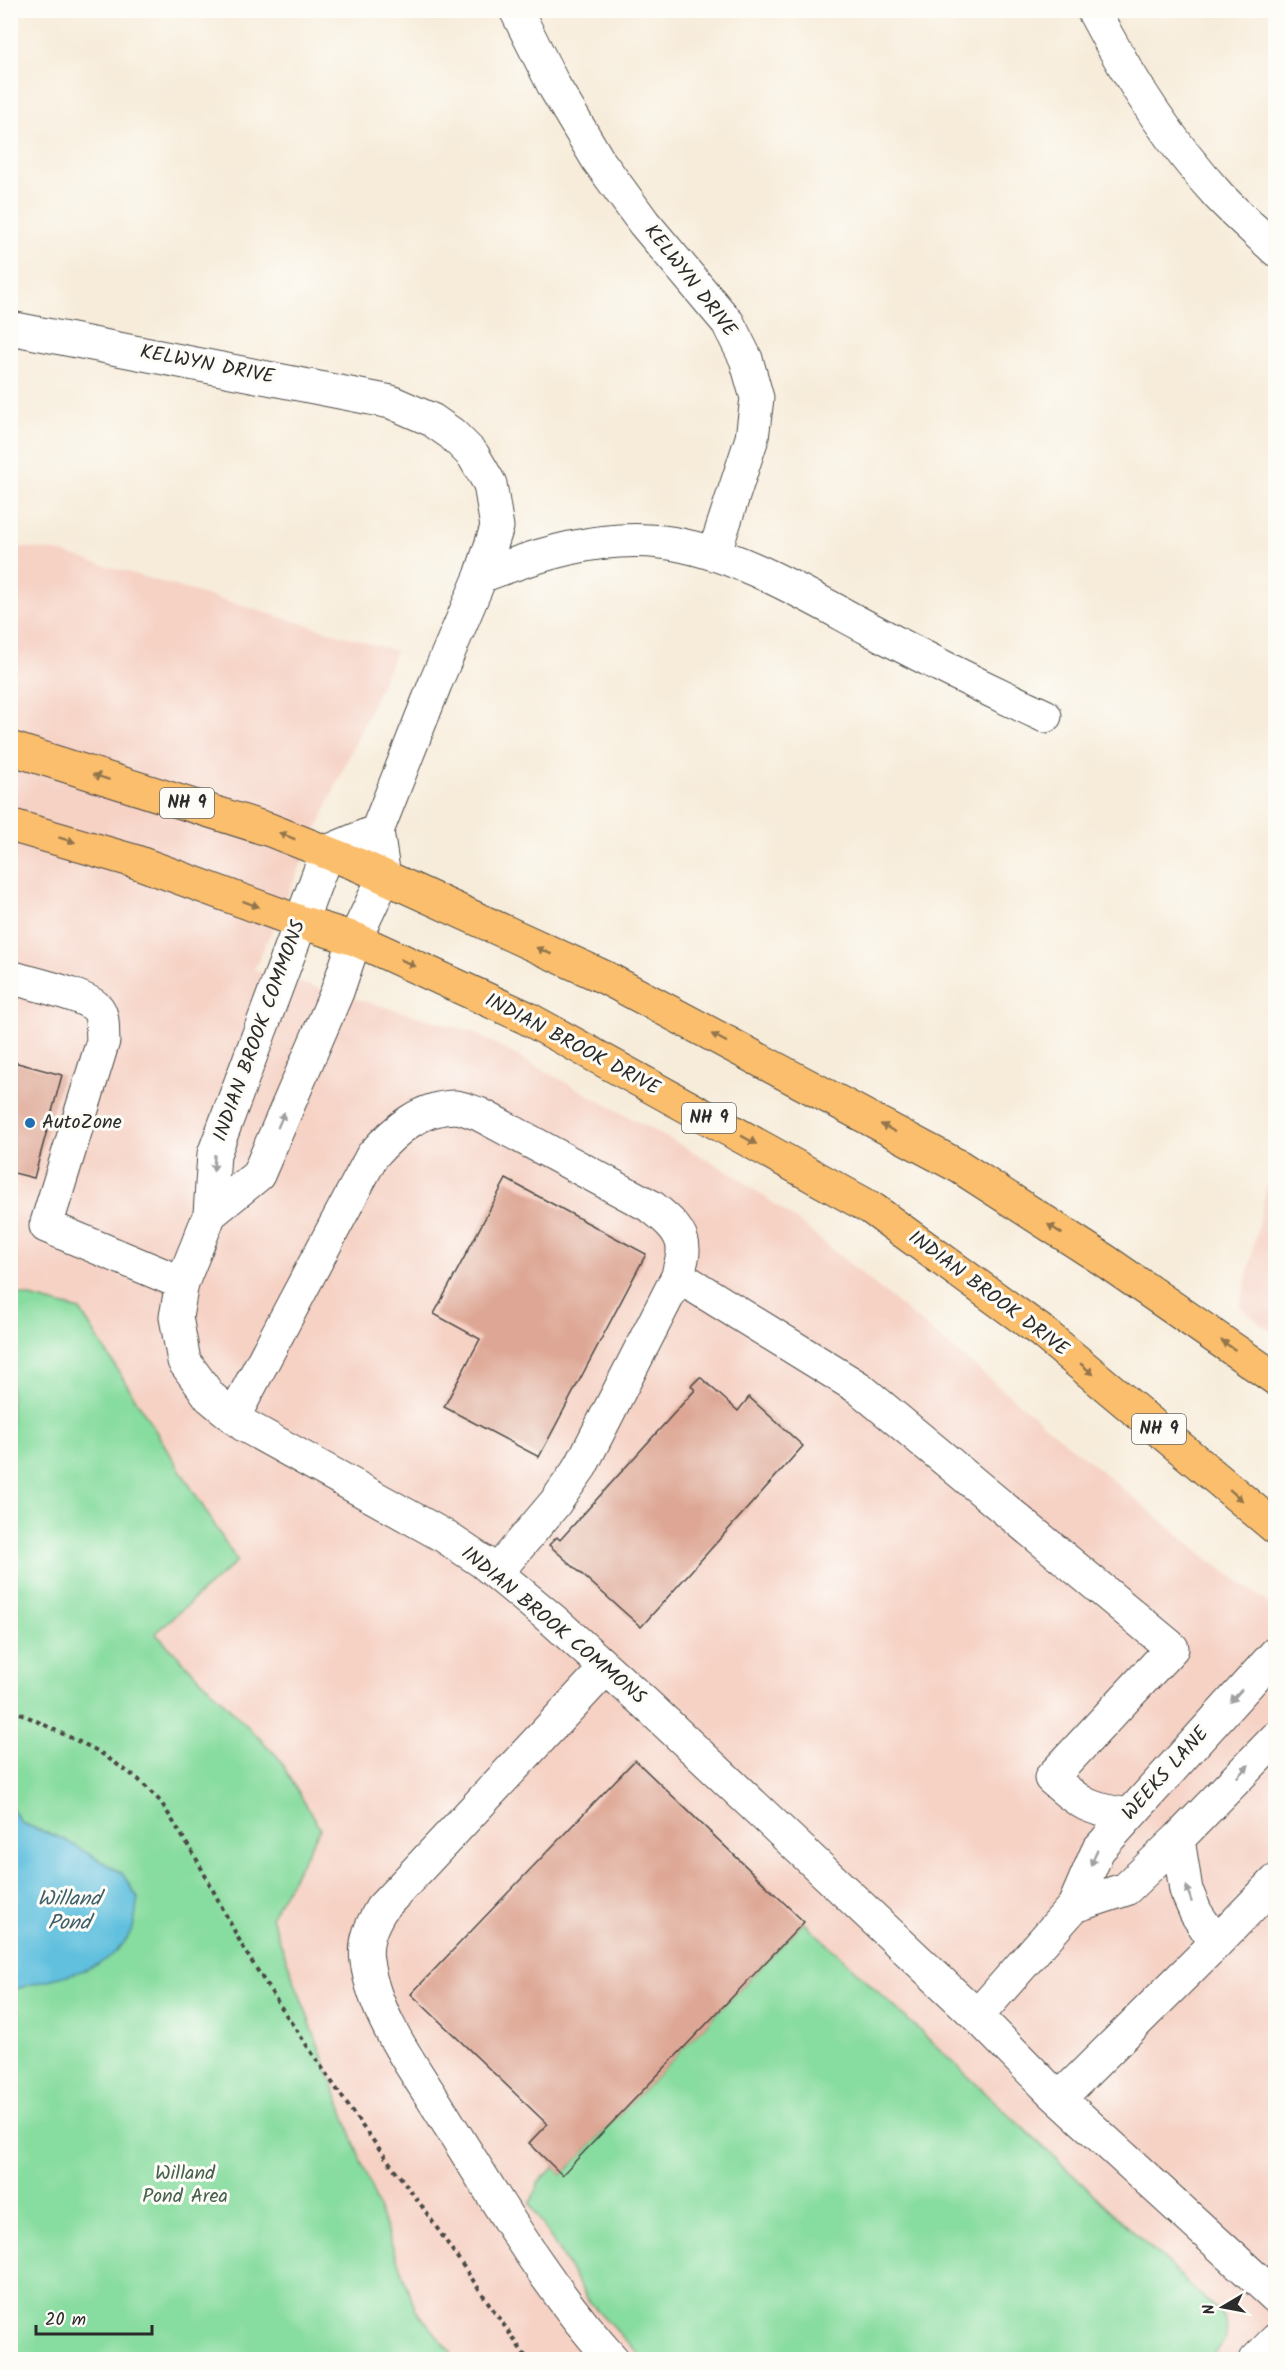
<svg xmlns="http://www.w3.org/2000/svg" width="1286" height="2370" font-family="Kalam,sans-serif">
<rect width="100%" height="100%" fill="#fdfcf7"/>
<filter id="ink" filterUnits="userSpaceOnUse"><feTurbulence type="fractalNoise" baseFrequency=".0167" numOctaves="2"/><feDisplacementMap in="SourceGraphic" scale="12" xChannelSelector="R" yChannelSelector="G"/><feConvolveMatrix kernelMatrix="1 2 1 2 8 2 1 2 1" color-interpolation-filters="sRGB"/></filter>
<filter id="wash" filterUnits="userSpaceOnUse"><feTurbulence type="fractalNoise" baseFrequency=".008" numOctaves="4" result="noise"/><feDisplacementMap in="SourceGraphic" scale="24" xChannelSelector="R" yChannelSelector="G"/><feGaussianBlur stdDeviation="1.35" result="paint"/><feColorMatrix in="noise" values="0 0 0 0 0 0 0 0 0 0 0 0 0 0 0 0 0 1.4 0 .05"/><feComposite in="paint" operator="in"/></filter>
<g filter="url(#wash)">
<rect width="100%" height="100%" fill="#f7ecda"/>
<path fill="#f6d2c5" d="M11,546L56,551L396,651L254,970L473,1032L732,1173L804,1226L1209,1560L1275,1608V2359H457L416,2310L271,1916L319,1829L278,1757L155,1633L80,1310L11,1292Z
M1275,1149V1335L1240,1307Z"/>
<path fill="#87dc9f" stroke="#598465" stroke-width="1.5" d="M11,1292L80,1310L237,1561L155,1633L278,1757L320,1829L271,1917L416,2310L457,2359H11L10,1991L14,1989L63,1839L21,1823L11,1806Z
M804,1922L1224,2317C1232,2336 1221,2346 1209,2360L643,2359L589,2301L530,2204L539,2182L554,2167L562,2175Z"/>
<path fill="#60c0de" stroke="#467684" stroke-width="1.5" d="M11,1806L21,1823L63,1839L122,1873L138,1898C136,1907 136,1921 132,1930C107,1979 54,1973 11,1991Z"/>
<g id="blocks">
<path fill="#dea795" d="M10,1061L62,1075L34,1178L10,1172Z
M506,1179L646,1254L539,1457L444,1407L480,1339L434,1314Z
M700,1377L738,1411L749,1397L803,1446L641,1627L549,1545L557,1537L560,1540L695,1390L691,1386Z
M635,1760L804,1922L562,2175L529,2143L547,2124L411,1994Z"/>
</g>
</g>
<g filter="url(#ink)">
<use href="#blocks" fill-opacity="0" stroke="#4a4845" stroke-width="1.5"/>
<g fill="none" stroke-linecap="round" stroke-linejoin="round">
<defs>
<path id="minor" d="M516,10L554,86L598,160L644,223L728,323L746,359L757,398L752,438L714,554
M1093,10C1128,77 1169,141 1219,196C1237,215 1257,232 1276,250
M10,328L391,402L432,420L452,434L473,455L490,484L497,527L481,576L435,684L377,831L384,877L355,939L337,992L258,1175L210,1214
M481,576C540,554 598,535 662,542C732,550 808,596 870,629C928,660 986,689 1045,716
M377,831L327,852L214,1154L210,1214L182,1283L176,1317L184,1361L210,1397L244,1425L444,1536L483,1562L554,1621L646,1704L977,2016L1051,2091L1276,2297
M10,977C29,983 87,995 98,1009C104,1018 102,1031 103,1041L46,1226L182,1283
M678,1276L859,1388L1172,1648L1051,1778C1082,1805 1088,1809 1129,1815
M234,1416L372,1156C394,1131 420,1107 456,1107C464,1108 472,1112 479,1114L652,1207C666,1218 684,1232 683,1251C683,1259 679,1268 678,1276L581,1466L555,1503L496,1573
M606,1668L381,1909C371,1926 364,1941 367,1961C374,2018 419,2075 448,2123C499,2204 548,2289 613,2360
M1178,1839L1186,1890L1196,1913L1216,1943
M1074,1906L1126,1889L1178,1839L1276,1738
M977,2016L1074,1906L1098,1850L1276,1653
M1060,2098L1216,1943L1276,1881
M1256,2360L1276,2340"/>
<path id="major" d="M10,748L270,830L361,866L606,978L960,1167L1104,1260L1276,1379
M10,825L134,861L300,922L355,939L525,1017L871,1208L1042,1332L1276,1528"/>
</defs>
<use href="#minor" stroke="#4a4845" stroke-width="35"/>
<use href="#major" stroke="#4a4845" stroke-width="35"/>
<path stroke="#4a4845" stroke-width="4" stroke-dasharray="4.5 4.5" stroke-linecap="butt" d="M20,1713L98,1751L138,1779L161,1802L197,1860L245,1951L290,2021L360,2123L419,2202L528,2360"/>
<use href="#minor" stroke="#fff" stroke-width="33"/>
<use href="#major" stroke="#fabe6d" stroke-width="33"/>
</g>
<defs><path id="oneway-solid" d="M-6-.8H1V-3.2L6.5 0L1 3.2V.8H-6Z" transform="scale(1.5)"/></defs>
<g fill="#92744c">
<use href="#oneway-solid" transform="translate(101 777) rotate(-162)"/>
<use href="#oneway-solid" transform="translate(287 836) rotate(-158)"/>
<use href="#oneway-solid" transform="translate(67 840) rotate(17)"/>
<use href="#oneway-solid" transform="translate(251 904) rotate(20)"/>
<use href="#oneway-solid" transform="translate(544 951) rotate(-156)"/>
<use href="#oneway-solid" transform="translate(408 963) rotate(25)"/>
<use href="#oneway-solid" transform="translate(719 1038) rotate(-152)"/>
<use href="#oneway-solid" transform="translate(888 1128) rotate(-152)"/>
<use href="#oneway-solid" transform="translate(749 1140) rotate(29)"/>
<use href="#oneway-solid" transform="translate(1055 1229) rotate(-147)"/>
<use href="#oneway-solid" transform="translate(1228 1345) rotate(-146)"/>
<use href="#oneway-solid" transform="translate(1087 1369) rotate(40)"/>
<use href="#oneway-solid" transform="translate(1236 1495) rotate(41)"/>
</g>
<g fill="#a0a0a0">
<use href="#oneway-solid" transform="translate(281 1120) rotate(-67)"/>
<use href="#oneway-solid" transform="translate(214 1163) rotate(94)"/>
<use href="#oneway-solid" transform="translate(1236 1696) rotate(132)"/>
<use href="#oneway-solid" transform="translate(1243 1771) rotate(-46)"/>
<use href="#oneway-solid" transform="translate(1094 1858) rotate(114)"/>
<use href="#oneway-solid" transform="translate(1189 1894) rotate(-108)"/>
</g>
</g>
<circle fill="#1f6fb2" stroke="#fdfcf7" stroke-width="2" cx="30" cy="1123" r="6"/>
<g text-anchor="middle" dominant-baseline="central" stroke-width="6" stroke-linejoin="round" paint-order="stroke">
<g fill="#fdfcf7" stroke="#6a6a68" stroke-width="1.5">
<rect x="160" y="788" width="54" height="30" rx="4.5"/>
<rect x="682" y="1103" width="54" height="30" rx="4.5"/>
<rect x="1132" y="1414" width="54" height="30" rx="4.5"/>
</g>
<g font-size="18" font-weight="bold" fill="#2b2b2b">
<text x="187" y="803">NH 9</text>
<text x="709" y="1118">NH 9</text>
<text x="1159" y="1429">NH 9</text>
</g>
<g font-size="20" fill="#2b2b2b" stroke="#fdfcf7">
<text transform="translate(690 281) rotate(52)">KELWYN DRIVE</text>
<text transform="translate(207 365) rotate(11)">KELWYN DRIVE</text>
<text transform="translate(260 1031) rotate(-70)">INDIAN BROOK COMMONS</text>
<text transform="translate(572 1045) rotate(28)">INDIAN BROOK DRIVE</text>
<text transform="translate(988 1294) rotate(37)">INDIAN BROOK DRIVE</text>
<text transform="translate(553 1626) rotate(40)">INDIAN BROOK COMMONS</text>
<text transform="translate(1166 1774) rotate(-48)">WEEKS LANE</text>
</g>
<g font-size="20" fill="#2b2b2b" stroke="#fdfcf7" text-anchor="start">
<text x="42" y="1123">AutoZone</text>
</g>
<g font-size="20" fill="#47604e" stroke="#fdfcf7">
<text x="185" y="2174">Willand<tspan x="185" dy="23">Pond Area</tspan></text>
</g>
<g font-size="21" font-style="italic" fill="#3e5f6a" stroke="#fdfcf7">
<text x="69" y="1899">Willand<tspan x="69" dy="24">Pond</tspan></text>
</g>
</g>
<rect width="1286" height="2370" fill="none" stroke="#fdfcf7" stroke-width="36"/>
<g transform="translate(1223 2307) rotate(260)" stroke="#fdfcf7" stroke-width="4.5" paint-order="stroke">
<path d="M0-4.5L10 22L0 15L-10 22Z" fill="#2b2b2b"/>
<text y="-9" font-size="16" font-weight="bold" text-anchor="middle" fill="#2b2b2b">N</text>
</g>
<path d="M36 2325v9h116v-9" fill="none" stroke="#2b2b2b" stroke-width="3"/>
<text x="45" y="2325" font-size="18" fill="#2b2b2b" stroke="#fdfcf7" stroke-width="4.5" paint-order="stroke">20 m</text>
</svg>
